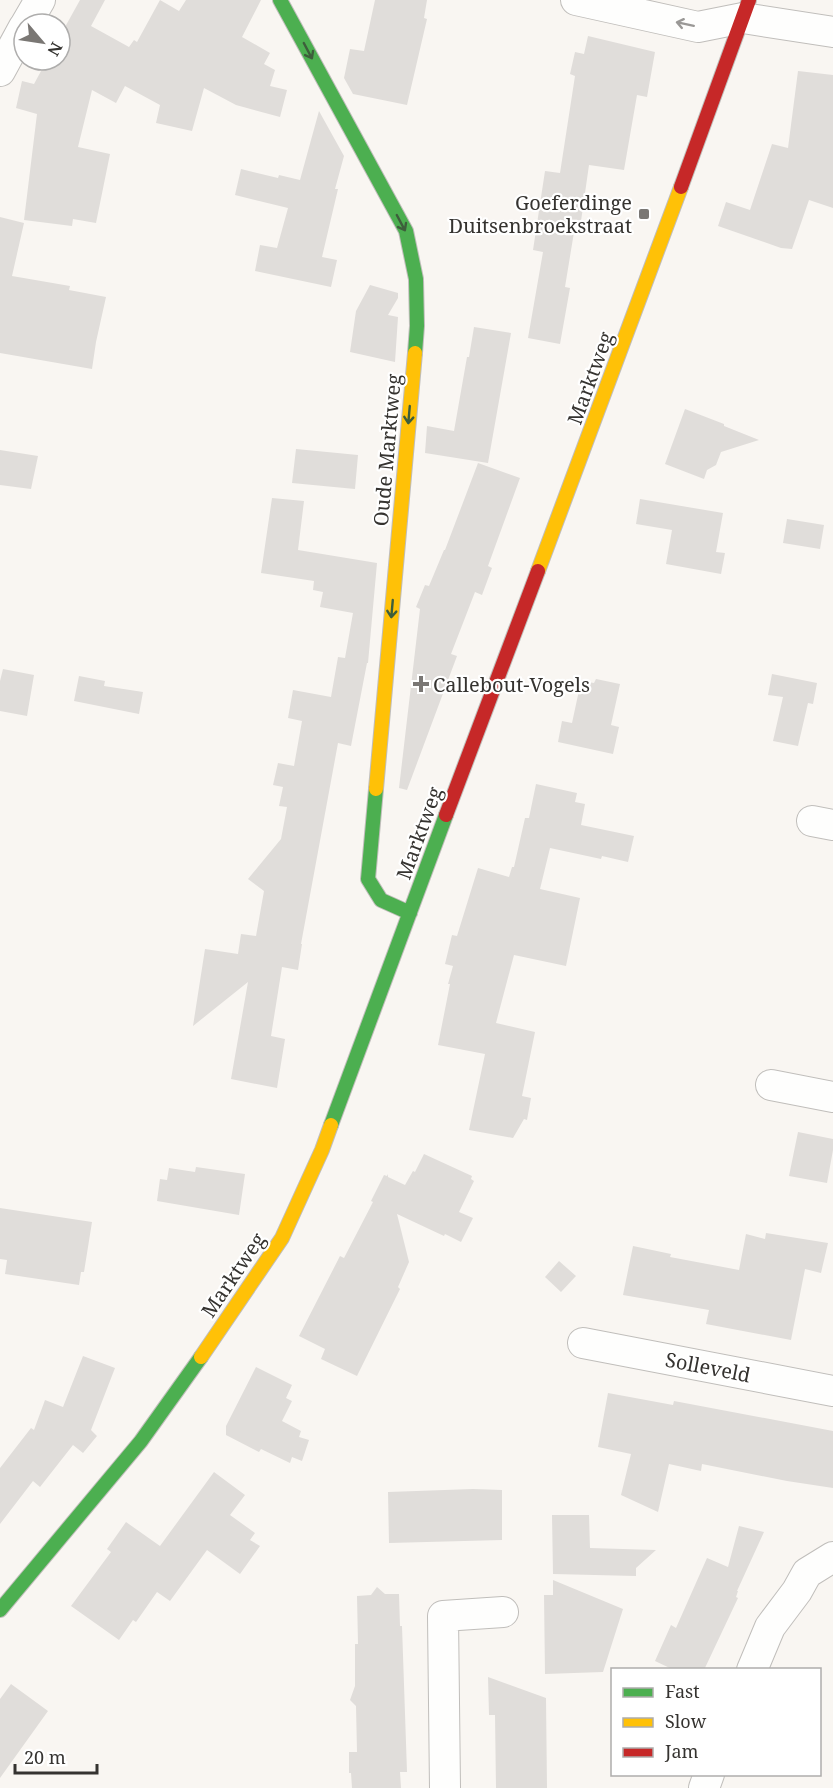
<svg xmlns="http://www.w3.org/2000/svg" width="833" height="1788" font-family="'Noto Serif',serif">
<rect width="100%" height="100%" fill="#f9f6f2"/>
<path fill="#e0ddda" d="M80,0H105L91,26L129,47L134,40L137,42L160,0L179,11L186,0H261L242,37L270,53L264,64L275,70L270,86L287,90L280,117L236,105L204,88L192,131L156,123L160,105L125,86L116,103L92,90L78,147L110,154L96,223L73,219L72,226L24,220L37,114L16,108L22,81L34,84L47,60H60V36Z
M375,0H427L424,18L427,19L407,105L353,94L344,78L350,49L364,51Z
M588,36L655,52L647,97L637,95L624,170L589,165L581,221L576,220L565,287L570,288L560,344L528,338L543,252L533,250L545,171L560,173L575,76L570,74L575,52L584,54Z
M798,71L833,75V208L809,200L792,249L781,248L718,226L726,202L750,210L772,144L788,148Z
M319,111L344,156L335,189H338L322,257L337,260L331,287L255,271L260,245L277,248L288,208L235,195L241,169L278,178L279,175L300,180Z
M0,217L24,223L12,276L70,286L69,290L106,297L96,342L92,369L0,353Z
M370,285L398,293V298L388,315L398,317L395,362L350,352L356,311Z
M474,327L511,333L488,463L425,453L427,426L454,431L467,357H469Z
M685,409L724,424V426L759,440L721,452L716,465L707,470L704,479L665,464Z
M296,449L358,455L355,489L292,483Z
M0,450L38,456L31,489L0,485Z
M478,463L520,478L488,566L492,568L482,595L475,592L451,654L457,656L407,790L399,788L420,609L416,607L425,585L429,586L444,550H445Z
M272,498L304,501L298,550L377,563L368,663H367L351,746L338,743L301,944H302L298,970L282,967L271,1036L285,1039L277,1088L231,1079L248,982L193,1026L205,949L238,954L241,934L256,936L264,891L248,879L281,839L287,807L279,806L283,787L273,785L278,763L294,766L302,721L288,718L293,690L331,697L338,657L345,658L353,613L320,607L323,592L313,590L314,581L261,573Z
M640,499L723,513L716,552L725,553L721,574L666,564L672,530L636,524Z
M787,519L824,525L820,549L783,543Z
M3,669L34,675L27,716L0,711V681Z
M772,674L817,683L813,704L808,703L798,746L773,741L783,697L768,695Z
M79,676L105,681L104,686L143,692L139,714L74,701Z
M596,679L620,684L611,725L619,727L613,754L558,742L562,721L572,723L581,681L594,683Z
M536,784L577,793L575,802L585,804L581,825L634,836L628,862L602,856L601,859L550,848L540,889L580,898L566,966L514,955L496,1023L535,1032L522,1096L531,1098L527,1120L524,1119L513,1138L469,1130L485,1054L438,1045L450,984H448L453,966L445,964L452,935L457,936L478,868L509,877L512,867H514L525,818H529Z
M798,1132L833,1139V1150L827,1183L789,1176Z
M424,1154L472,1176L471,1179L474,1181L459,1212L473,1218L461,1242L445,1234L444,1236L397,1214L409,1262L398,1287L400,1289L357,1376L321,1359L325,1349L299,1336L340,1256L344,1258L373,1202L371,1201L384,1175L387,1176L388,1174V1177L405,1185L413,1171L415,1172Z
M196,1167L245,1174L239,1215L157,1201L160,1179L167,1180L169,1168L195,1172Z
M0,1208L92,1222L84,1272H81L79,1285L5,1274L7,1260L0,1259Z
M766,1233L828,1243L821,1273L805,1269L791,1340L706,1324L709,1310L623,1295L633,1246L671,1254L670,1257L739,1270L746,1234L765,1239Z
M559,1261L576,1276L561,1292L545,1277Z
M83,1356L115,1368L91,1430L97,1436L83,1453L73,1445L40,1487L33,1481L0,1524V1468L31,1428L34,1430L45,1400L63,1407Z
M256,1367L292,1385L286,1398L292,1401L282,1421L301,1431L299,1437L309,1440L302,1461L292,1457L290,1463L261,1449L259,1452L226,1435V1426Z
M608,1393L673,1405L674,1401L833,1431V1488L787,1481L702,1464L701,1471L669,1464L658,1512L621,1495L631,1454L598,1447Z
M214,1472L245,1495L230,1515L255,1533L250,1540L260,1546L240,1574L207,1550L170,1601L157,1592L136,1622L133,1620L119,1640L71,1606L111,1552L107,1549L126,1522L160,1546Z
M473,1489L502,1490V1540L389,1543L388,1492Z
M552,1515H589L590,1548L656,1550L636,1568V1576L553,1574Z
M739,1526L764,1532L737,1591H738L736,1597L738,1598L704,1670H674L655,1661L671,1625L676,1628L707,1558L728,1567Z
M553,1580L623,1609L603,1672L545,1674L544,1595H553Z
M377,1587L385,1594H399L400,1626H402L407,1772H400L401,1788H352L351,1773H349V1752H357L356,1706L350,1700L355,1686V1644H358L357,1596L371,1595Z
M488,1677L546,1698L547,1788H496L495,1715H489Z
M11,1684L48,1711L0,1778V1699Z"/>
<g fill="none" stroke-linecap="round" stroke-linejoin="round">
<defs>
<path id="street" d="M576,0L698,27L743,18L833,32
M26,24L40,0
M0,71L24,27
M812,821L833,825
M771,1085L833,1097
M583,1343L833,1391
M752,1670L770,1627L797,1591L807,1573L833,1557
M445,1788L443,1616L503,1612
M704,1788L709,1774"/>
<path id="fast" d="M280,0L406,231L416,279L417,326L415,353
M376,789L368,879L381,900L410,913
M331,1125L446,815
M0,1610L141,1441L201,1357"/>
<path id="slow" d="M538,571L681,187
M376,789L415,353
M201,1357L282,1238L322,1150L331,1125"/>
<path id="jam" d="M681,187L749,0
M446,815L538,571"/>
</defs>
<use href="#street" stroke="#c0bebb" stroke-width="32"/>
<use href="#fast" stroke="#c0bebb" stroke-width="16"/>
<use href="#slow" stroke="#c0bebb" stroke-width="16"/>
<use href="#jam" stroke="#c0bebb" stroke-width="16"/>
<use href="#street" stroke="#fefefd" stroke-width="30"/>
<use href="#fast" stroke="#4caf50" stroke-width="14"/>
<use href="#slow" stroke="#ffc107" stroke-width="14"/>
<use href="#jam" stroke="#c62828" stroke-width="14"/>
</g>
<defs><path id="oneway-shaft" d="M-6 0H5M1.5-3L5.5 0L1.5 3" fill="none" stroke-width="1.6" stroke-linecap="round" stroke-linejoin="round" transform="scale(1.5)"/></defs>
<use stroke="#9a9896" href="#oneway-shaft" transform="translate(685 24) rotate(-168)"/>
<g stroke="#3d5e3b">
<use href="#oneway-shaft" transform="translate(308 51) rotate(62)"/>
<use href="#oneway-shaft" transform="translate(401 223) rotate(62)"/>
<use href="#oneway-shaft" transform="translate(409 415) rotate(95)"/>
<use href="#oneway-shaft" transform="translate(392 609) rotate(95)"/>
</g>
<g fill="#7a7774" stroke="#fff" stroke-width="2">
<rect x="638" y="208" width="12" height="12" rx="3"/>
<path d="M418 675h6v6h6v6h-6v6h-6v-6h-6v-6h6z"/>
</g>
<g text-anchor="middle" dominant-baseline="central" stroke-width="4.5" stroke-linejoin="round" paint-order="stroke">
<g font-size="20" fill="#353330" stroke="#fff" text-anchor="end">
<text x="632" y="202">Goeferdinge<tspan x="632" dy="23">Duitsenbroekstraat</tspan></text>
<text x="433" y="684" text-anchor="start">Callebout-Vogels</text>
</g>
<g font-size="20" fill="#353330" stroke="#fff">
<text transform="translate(590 378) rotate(-70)">Marktweg</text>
<text transform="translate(387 450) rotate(-85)">Oude Marktweg</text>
<text transform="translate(419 833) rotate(-70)">Marktweg</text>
<text transform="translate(233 1275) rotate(-56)">Marktweg</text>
<text transform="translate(708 1367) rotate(11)">Solleveld</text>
</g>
</g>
<rect x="611" y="1668" width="210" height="108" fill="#ffffff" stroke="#aeadac" stroke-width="1.5"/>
<rect x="623" y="1688" width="30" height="9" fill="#4caf50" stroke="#aeadac" stroke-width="1.5"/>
<text x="665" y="1698" font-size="18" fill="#353330">Fast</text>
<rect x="623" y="1718" width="30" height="9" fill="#ffc107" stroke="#aeadac" stroke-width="1.5"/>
<text x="665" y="1728" font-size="18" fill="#353330">Slow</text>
<rect x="623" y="1748" width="30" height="9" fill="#c62828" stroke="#aeadac" stroke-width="1.5"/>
<text x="665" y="1758" font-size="18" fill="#353330">Jam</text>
<g transform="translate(42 42) rotate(119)"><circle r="28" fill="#ffffff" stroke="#aeadac" stroke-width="1.5"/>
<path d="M0-4.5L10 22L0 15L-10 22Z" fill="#7a7774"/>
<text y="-9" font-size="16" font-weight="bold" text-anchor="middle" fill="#353330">N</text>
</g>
<path d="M15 1764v9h82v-9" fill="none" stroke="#353330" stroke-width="3"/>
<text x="24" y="1764" font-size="18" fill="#353330" stroke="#ffffff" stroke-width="4.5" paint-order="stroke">20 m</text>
</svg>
